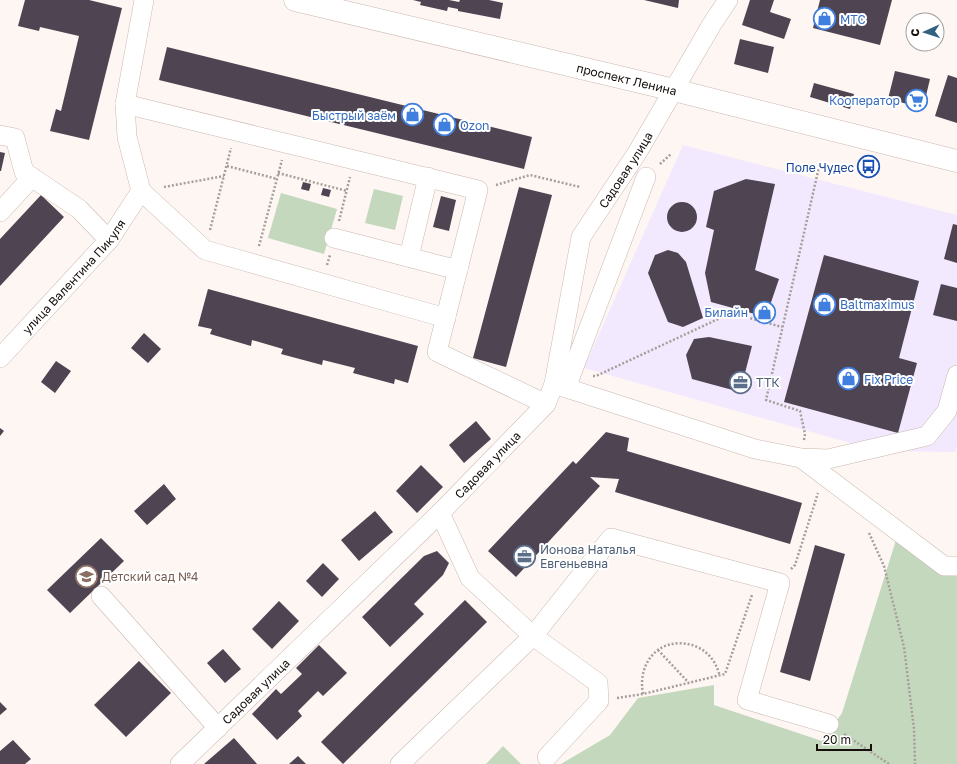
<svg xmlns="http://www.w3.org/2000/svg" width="957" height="764" font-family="'Golos Text',sans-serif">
<rect width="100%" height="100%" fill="#fef6f2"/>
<path fill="#f3e9fe" d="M683,145L957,215V446L955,452L879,451L584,368Z"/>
<path fill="#c3d8bc" d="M374,189L403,196L395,230L365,223Z
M281,193L337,209L324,254L268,238Z
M896,540L957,575V764H561L610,735L638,698L714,685V705L822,741L842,713Z
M503,746L521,764H486Z"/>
<path fill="#4e4452" d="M25,0H89L122,8L89,140L50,131L56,109L61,111L79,36L40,27L39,31L18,26Z
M413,0H449L459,2L460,0H489L503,3L500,19L458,11V9L448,7L447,11L420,5L421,2Z
M644,0H679L678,8Z
M750,0H774L770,12L791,19L784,39L742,25Z
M820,0H892L880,45L813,28Z
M740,39L774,47L768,73L734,64Z
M167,47L532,137L524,169L159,80Z
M895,71L930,79L923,108L888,99Z
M948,75L957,78V123L935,116Z
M814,83L854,94L850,109L810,97Z
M0,152L5,153L1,171H0Z
M746,179L775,184L755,270L779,279L766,317L711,302L705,273L714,230L706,227L714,191Z
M303,182L311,184L309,191L301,189Z
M519,187L552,195L506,367L473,358Z
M323,188L331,190L329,197L321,195Z
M41,195L64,217L0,286V239Z
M441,196L456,200L449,231L433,227Z
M667 217a15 15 0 1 1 30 0a15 15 0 1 1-30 0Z
M953,224L957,225V263L944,259Z
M668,250L678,253L686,262L703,318L683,327L668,322L648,273L655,255Z
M824,255L919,281L899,358L917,363L898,433L784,402Z
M941,284L957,288V321L933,315Z
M208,289L418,346L408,383L395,379L394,384L353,373L355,368L323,360L322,365L281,354L283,349L252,340L251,346L210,334L212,329L198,326Z
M144,333L161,349L148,363L131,348Z
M709,337L752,346L740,392L692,379L686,355L694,339Z
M56,361L71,371L55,393L41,382Z
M476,421L491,439L464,463L449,445Z
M0,428L4,431L0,436Z
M606,432L629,438L627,451L802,503L790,544L615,492L619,479L590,477L600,486L516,577L488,551L573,461L576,464Z
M421,465L443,487L417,513L396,491Z
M164,484L176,499L147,525L134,511Z
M375,511L393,532L359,561L341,540Z
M101,538L124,561L70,613L47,590Z
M815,545L845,554L810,681L780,672Z
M437,551L449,563L443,575L414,604L424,614L390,647L362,617L424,556Z
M323,563L339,579L322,597L306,581Z
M465,600L487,622L343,764L321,742Z
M279,601L299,621L272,649L252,629Z
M319,645L347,673L323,696L318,691L298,711L302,716L277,740L252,714L276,689L281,694L302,674L296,668Z
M223,649L241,669L225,683L207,663Z
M139,661L171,693L126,737L94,705Z
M0,702L7,709L0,715Z
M234,738L257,764H204Z
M13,740L31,759L25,764H0V751Z
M298,756L306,764H289Z"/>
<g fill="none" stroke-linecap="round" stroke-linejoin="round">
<defs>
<g id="minor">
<path d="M144,0L125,104L127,137L141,191L205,250L446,318"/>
<path d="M125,104L478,190L437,352L546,404"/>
<path d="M0,135L15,138L24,172L79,209L109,240"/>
<path d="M0,212L32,177"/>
<path d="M334,238L458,270"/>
<path d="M409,257L428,177"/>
<path id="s1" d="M0,358L109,240L141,191"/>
<path d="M554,384L755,449L801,458L828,459L927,436L947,411L957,375"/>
<path d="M566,388L646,177"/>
<path d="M801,458L944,566H957"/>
<path d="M101,596L218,728"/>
<path d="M547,757L599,701L598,683L533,636L611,538L780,583L747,700L829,724"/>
<path id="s2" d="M180,764L440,513L546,404L554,384L581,237L637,153L712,24L728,0"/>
<path d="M400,764L533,636L470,578L440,513"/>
</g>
<g id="major">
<path id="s3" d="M295,0L674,90L957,161"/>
</g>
</defs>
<use href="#minor" stroke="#cbb8b0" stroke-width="20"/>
<use href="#major" stroke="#cbb8b0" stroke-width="23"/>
<path stroke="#a69e9b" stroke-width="2.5" stroke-dasharray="2 2" stroke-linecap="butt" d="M660,164L671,154
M227,166L277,179
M278,173L347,191
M496,185L530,175L580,187
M164,187L224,176
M339,221L350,177
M210,230L231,148
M259,246L282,160
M327,265L330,255
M593,376H596L731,313L782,327
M804,440L805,434L800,411L766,400L819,167
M869,533L884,566L904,647L914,729L915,764
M791,569L795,565L818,493
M658,650L689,683
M643,694C637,663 659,636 692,645C699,647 707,652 712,659C716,664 718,670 720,676
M617,698L643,694L725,674L752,595
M844,734L889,764"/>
<use href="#minor" stroke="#fff" stroke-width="19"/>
<use href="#major" stroke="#fff" stroke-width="22"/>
</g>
<defs>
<symbol id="shop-ring" viewBox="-11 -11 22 22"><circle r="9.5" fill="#fff" stroke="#3f7fe0" stroke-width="1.5"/><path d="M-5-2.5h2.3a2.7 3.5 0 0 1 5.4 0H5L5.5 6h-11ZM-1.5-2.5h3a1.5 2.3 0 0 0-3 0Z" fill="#3f7fe0"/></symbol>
<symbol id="supermarket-ring" viewBox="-11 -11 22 22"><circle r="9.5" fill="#fff" stroke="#3f7fe0" stroke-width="1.5"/><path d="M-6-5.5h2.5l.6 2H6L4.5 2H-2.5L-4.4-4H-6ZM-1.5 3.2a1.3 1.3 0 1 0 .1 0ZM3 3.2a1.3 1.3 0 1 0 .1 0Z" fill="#3f7fe0"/></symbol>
<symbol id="bus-ring" viewBox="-11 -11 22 22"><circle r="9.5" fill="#fff" stroke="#1a4fb4" stroke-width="1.5"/><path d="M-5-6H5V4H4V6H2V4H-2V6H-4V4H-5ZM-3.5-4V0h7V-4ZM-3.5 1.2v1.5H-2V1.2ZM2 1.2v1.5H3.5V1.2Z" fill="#1a4fb4"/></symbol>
<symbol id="office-ring" viewBox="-11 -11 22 22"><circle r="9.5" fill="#fff" stroke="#5c6f8a" stroke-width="1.5"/><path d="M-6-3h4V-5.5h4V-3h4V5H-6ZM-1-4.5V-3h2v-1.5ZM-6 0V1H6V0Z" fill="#5c6f8a"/></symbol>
<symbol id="school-ring" viewBox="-11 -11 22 22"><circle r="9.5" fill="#fff" stroke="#8d6e63" stroke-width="1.5"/><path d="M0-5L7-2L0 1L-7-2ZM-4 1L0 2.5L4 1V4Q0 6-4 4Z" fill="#8d6e63"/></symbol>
</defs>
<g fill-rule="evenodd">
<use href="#shop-ring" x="812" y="6" width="25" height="25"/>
<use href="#supermarket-ring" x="904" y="88" width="25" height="25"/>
<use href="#shop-ring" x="400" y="102" width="25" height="25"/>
<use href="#shop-ring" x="432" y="112" width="25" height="25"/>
<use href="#bus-ring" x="856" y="154" width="25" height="25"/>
<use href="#shop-ring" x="812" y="292" width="25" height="25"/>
<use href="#shop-ring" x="752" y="300" width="25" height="25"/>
<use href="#shop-ring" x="836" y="366" width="25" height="25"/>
<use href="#office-ring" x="728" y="370" width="25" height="25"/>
<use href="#office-ring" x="512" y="544" width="25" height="25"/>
<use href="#school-ring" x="74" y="564" width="25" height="25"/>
</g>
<g text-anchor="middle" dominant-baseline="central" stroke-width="4" stroke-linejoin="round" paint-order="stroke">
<g font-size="12" fill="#366cbe" stroke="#fff" text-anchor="start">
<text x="840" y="19">МТС</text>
<text x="900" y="100" text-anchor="end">Кооператор</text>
<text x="396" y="115" text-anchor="end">Быстрый заём</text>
<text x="460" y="125">Ozon</text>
<text x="840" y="304">Baltmaximus</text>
<text x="748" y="312" text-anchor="end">Билайн</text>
<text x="864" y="379">Fix Price</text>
</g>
<g font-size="12" fill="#160f0c" stroke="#fff">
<text stroke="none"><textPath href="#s3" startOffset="341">проспект Ленина</textPath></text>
<text stroke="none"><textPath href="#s2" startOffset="765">Садовая улица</textPath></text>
<text stroke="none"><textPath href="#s1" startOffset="110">улица Валентина Пикуля</textPath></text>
<text stroke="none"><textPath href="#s2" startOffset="429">Садовая улица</textPath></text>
<text stroke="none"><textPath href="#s2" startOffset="105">Садовая улица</textPath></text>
</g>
<g font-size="12" fill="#164399" stroke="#fff" text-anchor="end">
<text x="854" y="167">Поле Чудес</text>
</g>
<g font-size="12" fill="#4e5e75" stroke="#fff" text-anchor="start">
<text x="756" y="382">ТТК</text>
<text x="540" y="549">Ионова Наталья<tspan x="540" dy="14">Евгеньевна</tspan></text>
</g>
<g font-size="12" fill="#785e54" stroke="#fff" text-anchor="start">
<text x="102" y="576">Детский сад №4</text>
</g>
</g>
<g transform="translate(925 32) rotate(267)"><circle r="19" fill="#ffffff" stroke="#a29f9e"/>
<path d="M0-3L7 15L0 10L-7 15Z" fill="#316380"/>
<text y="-6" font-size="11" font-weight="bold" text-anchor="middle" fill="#160f0c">С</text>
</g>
<path d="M817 744v6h54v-6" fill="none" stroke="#160f0c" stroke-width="2"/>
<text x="823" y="744" font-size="12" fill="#160f0c" stroke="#ffffff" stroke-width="3" paint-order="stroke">20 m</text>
</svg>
